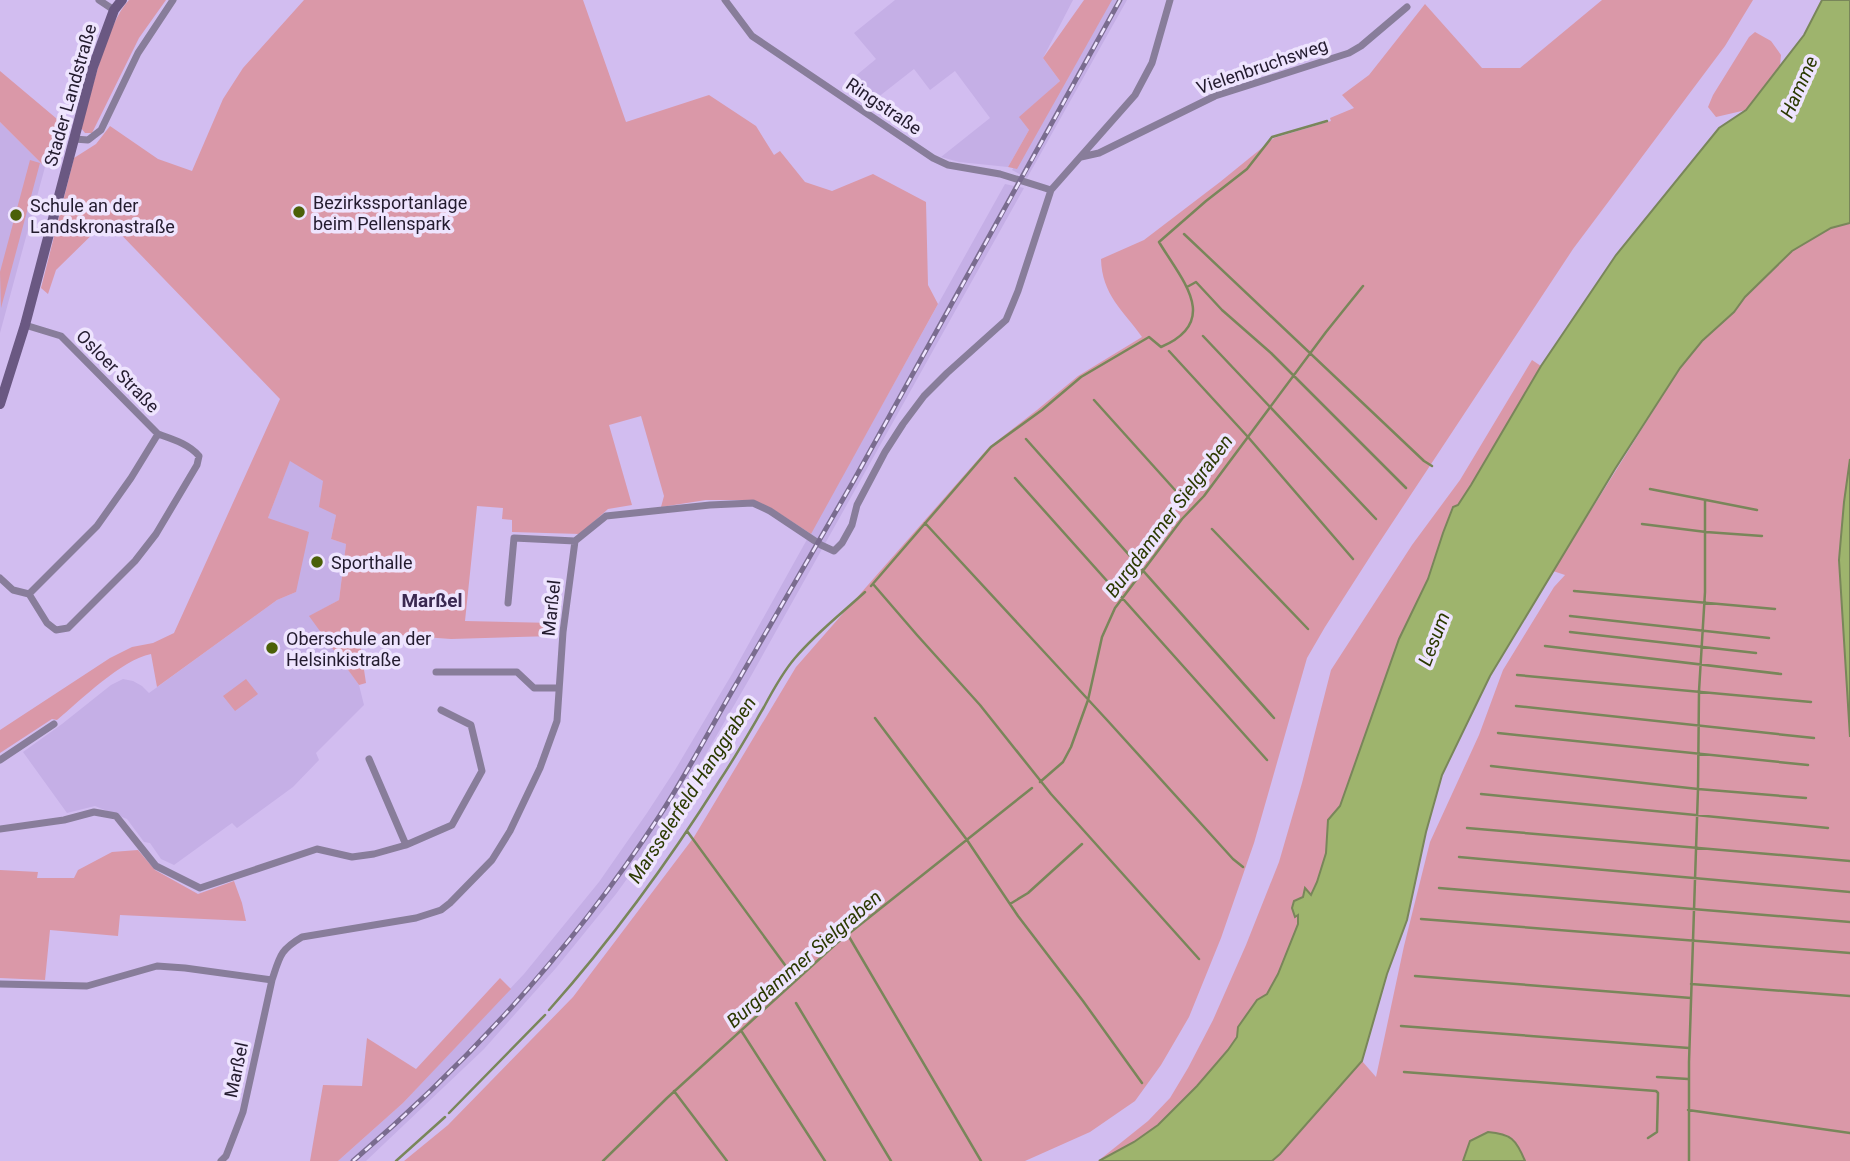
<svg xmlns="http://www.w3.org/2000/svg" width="1850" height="1161" font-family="Roboto,sans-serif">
<rect width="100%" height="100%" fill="#d2bdf0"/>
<path fill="#c5afe6" d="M895,0H1073L1043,58L1060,81L1020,117L1029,130L1008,167L959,162L941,157L990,118L955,71L930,90L914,69L877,98L873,111L841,88L876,59L854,33Z
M1108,0H1127L1027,178L1012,170Z
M0,122L45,167L0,333Z
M1005,184L1024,188L751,676L684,792L655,840L616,894L556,968L484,1049L366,1161H338L403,1103L524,974L599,882L647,813L675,770L732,674Z
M290,460L323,481L336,515L331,539L346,544L339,600L310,616L359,685L364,705L316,753L319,760L293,787L237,828L232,823L174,865L161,859L150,843L144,842L127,819L95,806L67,813L23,752L62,724L111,685L123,679L133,681L142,686L149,693L277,600L296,592L268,518Z"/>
<path fill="#da98a8" d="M129,0H166L139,38L92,133H85L81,128C91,96 106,24 129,0Z
M304,0H583L626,122L709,95L756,126L774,155L780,151L805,182L832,191L873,174L926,202L928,285L938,304L811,534L771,508L753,500H706L661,507L664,496L641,416L609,425L632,505L608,509L580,534L512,532V520L502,519L503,508L477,506L465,621L555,623L554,636L451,639L370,633L360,643L366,683L359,685L309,616L339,600L346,544L331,539L336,515L319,507L323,481L290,461L268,518L309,532L296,592L277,600L157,687L151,654C121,660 81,700 57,720L52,719L0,753V730L110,658L132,647L153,643L174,633L280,399L107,220L56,270L48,294L41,288L74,158L96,144L110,126L158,159L192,171L223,99L243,68Z
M1084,0H1112L1017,169L1008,167L1029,130L1019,117L1060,81L1043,58Z
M1602,0H1753L1725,46L1573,249L1375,549L1325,627L1307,658L1254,843L1221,938L1189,1017L1161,1065L1135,1101L1090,1132L1025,1161H404L448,1125L573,997L694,837L796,667L989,447L1037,410L1078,376L1142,337C1123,310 1102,295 1101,259L1144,240L1220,182L1274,138L1331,121L1330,118L1354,108L1342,95L1369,75L1425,4L1482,68H1520Z
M1755,32L1771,41L1781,55L1780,66L1746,110L1716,117L1708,107L1713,95L1749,37Z
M0,71L63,124L45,167L0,122Z
M30,160L40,163L1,308L0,272Z
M1850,223V459L1844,502L1839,561L1850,737V1161H1525L1520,1149L1470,1141L1463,1161H1272L1280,1154L1362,1061L1376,1077L1404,946L1430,842L1479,735L1503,670L1554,587L1565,575L1553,571L1680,368L1702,341L1734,312L1745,297L1792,251L1831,228Z
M1532,360L1541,366L1471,485L1458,505L1452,507L1443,533L1428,579L1399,639L1340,806L1328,820L1326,853L1317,882L1311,896L1298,914V924L1278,974L1267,994L1257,1000L1238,1027L1237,1037L1228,1050L1197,1086L1158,1125L1135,1142L1098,1161L1148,1121L1170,1098L1188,1068L1213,1020L1246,945L1279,862L1302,783L1331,670L1412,545L1460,480Z
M246,679L258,694L235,711L223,696Z
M138,850L155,870L198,894L234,881L242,903L246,921L120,915L118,936L50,930L45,980L0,978V870L38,872L37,878H74L78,870L112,852Z
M500,978L511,989L403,1103L338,1161H310L323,1085L362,1086L367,1038L416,1069Z"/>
<path fill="#9eb46d" stroke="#79865a" stroke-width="2" d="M1822,0H1850V223L1831,228L1792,251L1745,297L1734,312L1702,341L1680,368L1615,469L1490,676L1442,775L1426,832L1407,920L1387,974L1362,1061L1280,1154L1272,1161H1099L1134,1142L1158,1125L1197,1086L1228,1050L1237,1037L1238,1027L1257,1000L1267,994L1278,974L1298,924V915L1295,917L1292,908L1294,901L1303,897L1305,888L1311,895L1317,882L1326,853L1328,820L1340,806L1399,639L1428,579L1443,533L1453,507L1458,505L1471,485L1541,366L1616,255L1719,128L1746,110L1804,35Z
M1850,459V737L1839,560L1844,502Z
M1488,1132C1511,1134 1516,1139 1525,1161H1463L1470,1141Z"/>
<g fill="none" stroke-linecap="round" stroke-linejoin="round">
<path stroke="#79865a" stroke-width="2.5" d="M1184,234L1424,461L1432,466
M1187,287L1196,282L1222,310L1271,353L1406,488
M1203,336L1376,519
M1169,351L1248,437L1353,559
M1094,400L1175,490
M1026,439L1274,718
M1015,478L1267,760
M1650,489L1757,510
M925,523L1107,720L1233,859L1243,867
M1642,524L1706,532L1762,536
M1212,529L1308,629
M873,584L917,635L980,705L1051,794L1199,959
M871,586L991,447L1042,410L1081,377L1149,337L1161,347C1222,321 1181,279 1159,242L1206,201L1247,169L1272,137L1327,121
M1574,591L1775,609
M1570,616L1769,638
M1570,632L1756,653
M1545,646L1781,674
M1517,675L1811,702
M1516,706L1814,738
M875,718L967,840L1018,916L1083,1001L1142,1083
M1498,733L1808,765
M1491,766L1698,789L1806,798
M1040,782L1063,762L1071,747L1088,700L1102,637L1115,608L1182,519L1204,496L1326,332L1363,286
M1481,794L1828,828
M1467,828L1850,861
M687,831L796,980
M1459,857L1850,892
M1439,888L1850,922
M1010,904L1028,893L1082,844
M1421,919L1850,953
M848,935L981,1161
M1415,976L1691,998
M1691,984L1850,996
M796,1003L891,1161
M549,1010C613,938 669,861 720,780C736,756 750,731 764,707C773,690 783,672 795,658C816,633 842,613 865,592
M1401,1026L1689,1048
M742,1032L825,1161
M1404,1072L1656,1091L1658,1093L1657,1132L1648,1138
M1657,1077L1688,1079
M674,1091L727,1161
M1688,1110L1850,1133
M449,1113L545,1015
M396,1161L445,1117
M603,1161L667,1098L837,943L1032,788
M1689,1161V1062L1698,789L1699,691L1705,592V501"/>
<path stroke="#887d9a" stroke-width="7" d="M99,0L114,10
M725,0L752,36L933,158L948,165L1000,174L1051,190
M74,139L88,140L101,130L138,53L173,0
M1081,157L1099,153L1215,96L1349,53L1361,46L1407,7
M0,578L13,590L29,594L97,526L131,478L158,434L61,336L25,325
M29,594L47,623L56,630L68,628L135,561L156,534L197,465L199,456C189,444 172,439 158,434
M508,603L514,538L575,541
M436,672H517L534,688H559
M369,759L406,845
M0,760L54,724
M0,829L64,820L94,812L116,816L156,866L200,888L317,849L352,857L374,854L406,845L452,825L482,771L471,725L441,710
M0,984L87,986L157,966L185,968L272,980
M221,1161L226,1156L243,1112L272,980C280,956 280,950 302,937L416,918L441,910L450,903L492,860L510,831L540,768L557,721L563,632L575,541L606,516L710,505L753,503L770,511L821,545L834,551L842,543L852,525L857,505L885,452L903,424L924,396L947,373L1006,320L1018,291L1051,190L1135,95L1152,63L1170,0"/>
<path stroke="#6a5882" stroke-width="10" d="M0,404L25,325L93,67L114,10L122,0"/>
<defs>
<path id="rail" d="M353,1161C470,1061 576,944 660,815C688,772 712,725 738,681C776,614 816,547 854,480C943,320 1032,160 1120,0"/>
</defs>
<use href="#rail" stroke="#7a6c8f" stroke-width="5"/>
<use href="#rail" stroke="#eee4fe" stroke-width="2.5" stroke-dasharray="8" stroke-linecap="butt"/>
</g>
<g fill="#4b6008" stroke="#eee4fe" stroke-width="2.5">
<circle cx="299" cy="212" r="7"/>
<circle cx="16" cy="215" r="7"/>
<circle cx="317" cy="562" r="7"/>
<circle cx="272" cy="648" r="7"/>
</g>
<g text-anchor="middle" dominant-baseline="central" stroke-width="7" stroke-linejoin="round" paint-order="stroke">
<g font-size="18" fill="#231b2e" stroke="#eee4fe">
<text transform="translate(1262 66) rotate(-19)">Vielenbruchsweg</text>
<text transform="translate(70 95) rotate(-74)">Stader Landstraße</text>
<text transform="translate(884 106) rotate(34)">Ringstraße</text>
<text transform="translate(118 371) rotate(45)">Osloer Straße</text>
<text transform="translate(551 608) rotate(-84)">Marßel</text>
<text transform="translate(236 1070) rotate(-78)">Marßel</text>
</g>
<g font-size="18" fill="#231b2e" stroke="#eee4fe" text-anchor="start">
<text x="313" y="202">Bezirkssportanlage<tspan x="313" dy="21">beim Pellenspark</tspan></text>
<text x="30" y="205">Schule an der<tspan x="30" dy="21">Landskronastraße</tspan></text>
<text x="331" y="562">Sporthalle</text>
<text x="286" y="638">Oberschule an der<tspan x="286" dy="21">Helsinkistraße</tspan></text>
</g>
<g font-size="19" font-style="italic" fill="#2b3901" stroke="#eee4fe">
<text transform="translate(1799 87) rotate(-66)">Hamme</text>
<text transform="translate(1169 516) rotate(-53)">Burgdammer Sielgraben</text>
<text transform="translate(1434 639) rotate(-69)">Lesum</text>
<text transform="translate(692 790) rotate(-57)">Marsselerfeld Hanggraben</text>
<text transform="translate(804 959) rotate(-41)">Burgdammer Sielgraben</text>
</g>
<g font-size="19" font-weight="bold" fill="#3a2851" stroke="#eee4fe">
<text x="432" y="600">Marßel</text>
</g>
</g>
</svg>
